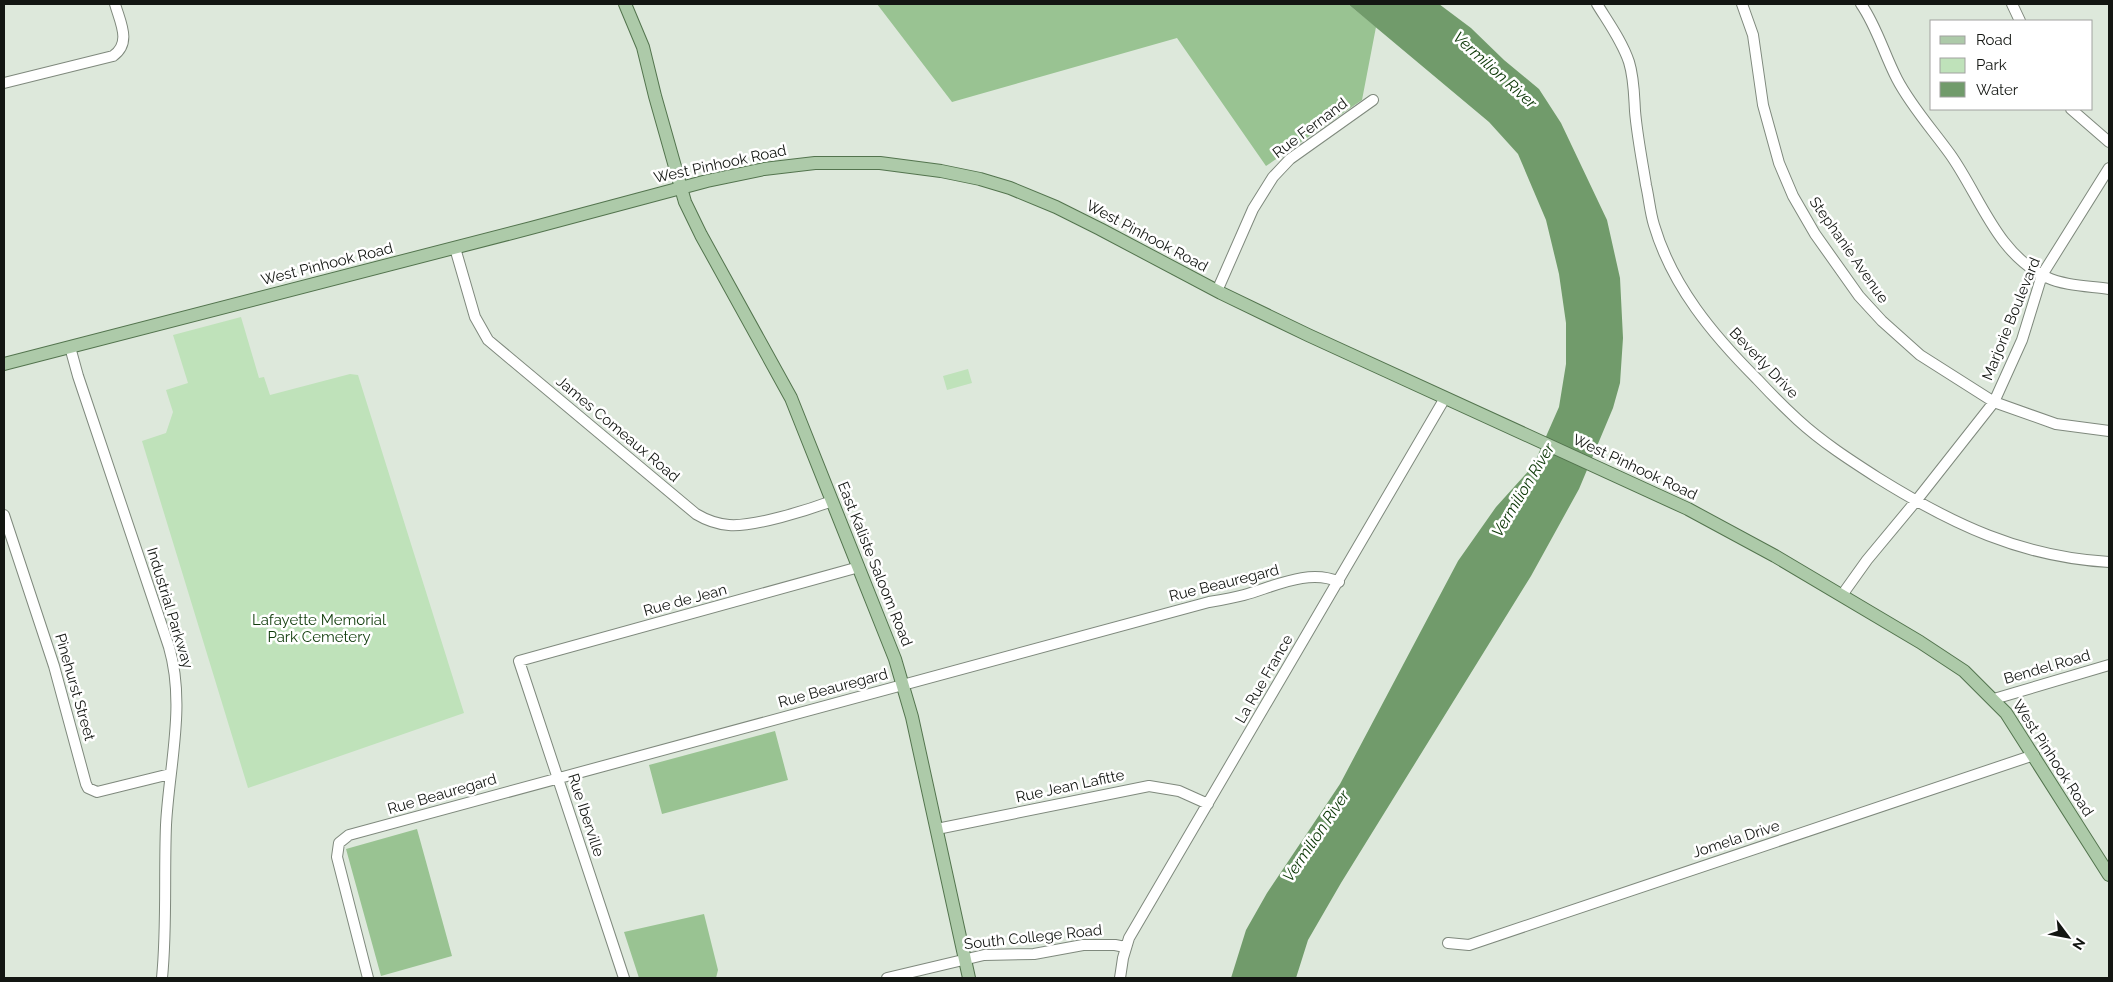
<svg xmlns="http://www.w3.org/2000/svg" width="2113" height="982" font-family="Raleway,sans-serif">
<rect width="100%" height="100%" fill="#dde8db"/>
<path fill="#bfe2ba" d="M241,317L259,378L264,377L270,395L350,374L358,375L464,713L248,788L142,441L166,433L173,412L166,390L188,383L173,335Z
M968,369L972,383L947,390L943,376Z"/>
<path fill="#99c392" d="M877,4H1348L1376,27L1362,100L1266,166L1177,38L952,102Z
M775,731L788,780L662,814L649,765Z
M417,829L452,956L381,976L346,849Z
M704,914L718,970L716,978H639L624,932Z"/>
<path fill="#719b6b" d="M1348,4H1439L1471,28L1504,60L1539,89L1561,123L1607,220L1620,278L1623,338L1620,383L1613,408L1579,489L1531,576L1341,883L1308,940L1296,978H1231L1246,930L1267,893L1340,784L1458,561L1496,507L1533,466L1559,407L1566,364V323L1559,274L1546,220L1518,154L1489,122Z"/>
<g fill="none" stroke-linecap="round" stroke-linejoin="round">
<defs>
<path id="minor" d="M1597,4C1608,22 1622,41 1629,62C1634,78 1634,94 1635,111C1637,135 1642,160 1646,185C1649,198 1650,212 1654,225C1672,286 1713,335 1757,379C1770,393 1784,407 1798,420C1822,442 1850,460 1878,478C1952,524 2021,557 2109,562
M1742,4L1753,35L1763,105L1779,163L1793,196L1815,234L1859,296L1882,321L1920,355L1994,402L2056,424L2109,431
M1861,4C1877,27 1884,54 1897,79C1911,106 1932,129 1950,154C1980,196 1996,253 2046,277C2065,286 2089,286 2109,289
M2012,4L2020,21
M4,83L113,56C132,43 120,22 115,4
M2071,109L2109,142
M455,248L475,317L488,340L696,514C706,520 717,524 729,525C754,527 808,510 832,501
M1217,291L1253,209L1273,177L1290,159L1373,100
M70,347L78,376L169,647C186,705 169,766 166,825C164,876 167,928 162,978
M4,515L54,666L86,784L88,788L97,792L170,774
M1842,595L1867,560L1916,501L1994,402L2022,340L2042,275L2109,168
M1994,699L2109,665
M937,829L1149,786L1179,791L1208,804
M1448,943L1469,945L2034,755
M368,978L337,857L339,843L349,835L1209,602C1221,600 1233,598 1244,595C1273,587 1309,568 1339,582
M624,978L519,661L859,567
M887,978L984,955L1034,954L1083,945H1115L1125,947
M1120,978L1123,958L1129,938L1445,398"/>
<path id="major" d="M625,4L643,47L655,96L685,202L701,235L791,398L895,659L912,717L969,978
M4,364L531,228L707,181L764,169L815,163H880L941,171L980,179L1010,188L1056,207L1100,229L1221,293L1308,335L1688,509L1775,556L1920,642L1964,671L2006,713L2109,875"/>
</defs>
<use href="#minor" stroke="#7f897d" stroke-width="12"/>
<use href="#major" stroke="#53744e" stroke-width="14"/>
<use href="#minor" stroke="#fff" stroke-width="10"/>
<use href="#major" stroke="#adcaa9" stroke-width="12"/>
</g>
<g text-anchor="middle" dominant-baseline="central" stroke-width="5" stroke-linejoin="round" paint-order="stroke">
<g font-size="15" fill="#131612" stroke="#fff">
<text transform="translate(1310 128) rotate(-37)">Rue Fernand</text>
<text transform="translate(720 164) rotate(-12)">West Pinhook Road</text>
<text transform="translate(1147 236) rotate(28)">West Pinhook Road</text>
<text transform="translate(1849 250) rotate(55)">Stephanie Avenue</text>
<text transform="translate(327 264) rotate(-14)">West Pinhook Road</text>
<text transform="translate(2011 319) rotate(-68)">Marjorie Boulevard</text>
<text transform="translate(1764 363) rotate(46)">Beverly Drive</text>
<text transform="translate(618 429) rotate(40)">James Comeaux Road</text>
<text transform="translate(1635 467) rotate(25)">West Pinhook Road</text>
<text transform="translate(875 564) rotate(68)">East Kaliste Saloom Road</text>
<text transform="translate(1224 583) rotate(-14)">Rue Beauregard</text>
<text transform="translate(685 600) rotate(-15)">Rue de Jean</text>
<text transform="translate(170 608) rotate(73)">Industrial Parkway</text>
<text transform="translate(2047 667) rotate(-16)">Bendel Road</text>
<text transform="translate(1264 679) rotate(-60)">La Rue France</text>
<text transform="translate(75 687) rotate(74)">Pinehurst Street</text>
<text transform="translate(833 688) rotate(-15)">Rue Beauregard</text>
<text transform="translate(2053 758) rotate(57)">West Pinhook Road</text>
<text transform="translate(1070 786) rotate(-12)">Rue Jean Lafitte</text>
<text transform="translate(442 794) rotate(-16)">Rue Beauregard</text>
<text transform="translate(586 815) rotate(72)">Rue Iberville</text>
<text transform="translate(1736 839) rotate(-18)">Jomela Drive</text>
<text transform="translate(1033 937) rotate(-6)">South College Road</text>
</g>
<g font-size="15" fill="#103c0b" stroke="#fff">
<text x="319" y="620">Lafayette Memorial<tspan x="319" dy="17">Park Cemetery</tspan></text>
</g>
<g font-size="16" font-style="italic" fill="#0c3806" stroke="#fff">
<text transform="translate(1495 70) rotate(42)">Vermilion River</text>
<text transform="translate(1523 490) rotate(-59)">Vermilion River</text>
<text transform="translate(1316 836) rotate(-56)">Vermilion River</text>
</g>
</g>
<rect width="2113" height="982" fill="none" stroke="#131612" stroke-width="10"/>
<rect x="1930" y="20" width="162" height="90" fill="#ffffff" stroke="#a1a2a0"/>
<rect x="1940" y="36" width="25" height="8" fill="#adcaa9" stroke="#a1a2a0"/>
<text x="1976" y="45" font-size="15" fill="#131612">Road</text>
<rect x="1940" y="58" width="25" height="15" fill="#bfe2ba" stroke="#a1a2a0"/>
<text x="1976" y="70" font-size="15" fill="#131612">Park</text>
<rect x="1940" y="82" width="25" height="15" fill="#719b6b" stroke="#a1a2a0"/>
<text x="1976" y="95" font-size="15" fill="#131612">Water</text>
<g transform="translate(2068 937) rotate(122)" stroke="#ffffff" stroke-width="4" paint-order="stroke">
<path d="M0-4L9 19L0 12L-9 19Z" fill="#131612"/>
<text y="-8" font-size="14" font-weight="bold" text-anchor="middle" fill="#131612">N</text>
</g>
</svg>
